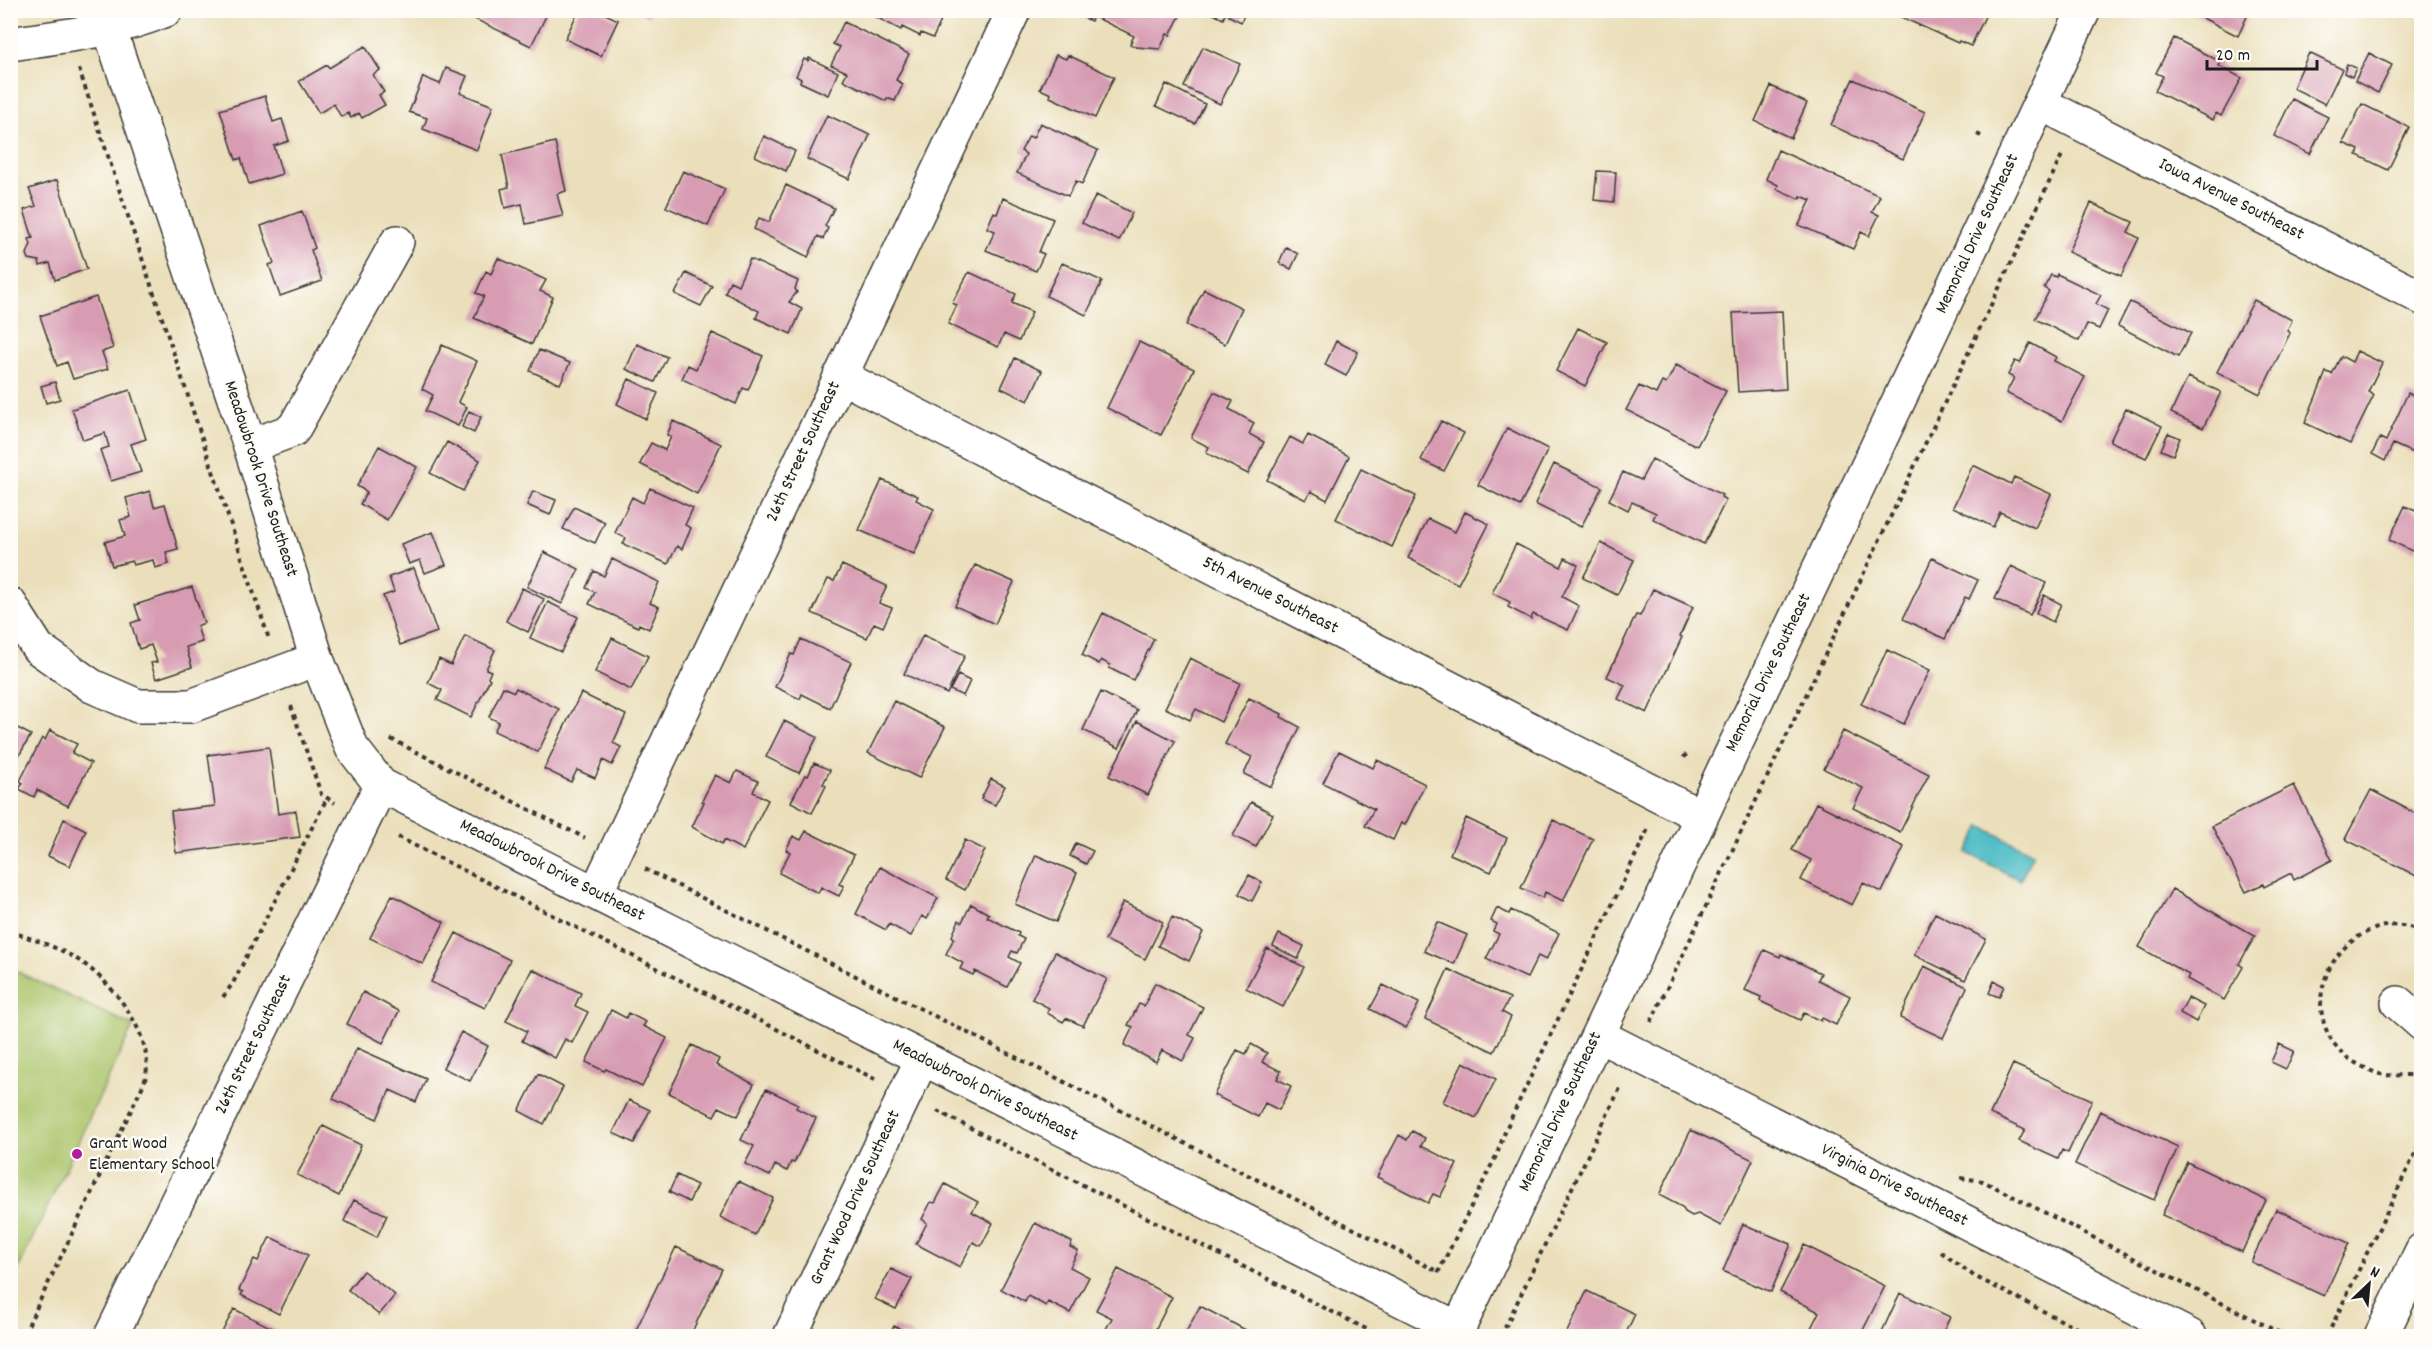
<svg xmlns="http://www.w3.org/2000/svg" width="2432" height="1347" font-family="Dekko,sans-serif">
<rect width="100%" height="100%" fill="#fdfcf7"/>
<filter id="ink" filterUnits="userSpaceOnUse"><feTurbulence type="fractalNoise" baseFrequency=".0167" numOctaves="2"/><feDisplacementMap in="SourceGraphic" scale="12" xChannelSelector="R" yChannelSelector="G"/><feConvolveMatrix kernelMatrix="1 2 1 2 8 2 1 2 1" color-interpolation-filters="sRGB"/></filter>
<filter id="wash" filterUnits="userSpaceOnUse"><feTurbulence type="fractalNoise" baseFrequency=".008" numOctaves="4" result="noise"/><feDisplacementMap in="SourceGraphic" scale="24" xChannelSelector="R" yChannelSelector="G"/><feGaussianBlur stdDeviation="1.35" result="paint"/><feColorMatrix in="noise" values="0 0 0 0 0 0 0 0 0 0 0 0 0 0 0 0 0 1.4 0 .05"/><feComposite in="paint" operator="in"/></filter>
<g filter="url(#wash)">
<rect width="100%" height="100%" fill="#ebdfbb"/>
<path fill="#abc46a" stroke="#647043" stroke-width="1.5" d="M11,969L133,1026L11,1284Z"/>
<path fill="#4fbdc6" stroke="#366c71" stroke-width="1.5" d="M1981,826L2033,853L2020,880L1967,853Z"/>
<g id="blocks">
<path fill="#d79bb2" d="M456,10H549L531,46Z
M579,10H597L618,20L601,56L565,39Z
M634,10H652L649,17Z
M872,10H946L933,38L921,33L920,36L902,27L901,30L870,14Z
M1080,10H1179L1182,12L1170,35L1167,34L1160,49L1136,47L1130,44L1134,36L1093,16L1091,21L1078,15Z
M1206,10H1227L1223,19Z
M1232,10H1246L1241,22L1229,16Z
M1899,10H1988L1971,46L1959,41L1958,43L1897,15Z
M2187,10H2250L2238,36Z
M844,22L909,54L896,80L903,84L895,101L887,98L886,101L843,80L847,72L831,65L840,47L833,44Z
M2174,38L2221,62L2219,66L2242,78L2221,116L2216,113L2213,120L2155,91L2163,76L2156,73Z
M365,46L380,70L373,75L384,92L379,95L385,105L362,118L359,113L351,118L348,113L341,117L334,104L319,113L299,81L327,65L329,68Z
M1203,47L1240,64L1220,104L1184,87Z
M2309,53L2342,69L2325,104L2293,88Z
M2369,53L2392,65L2378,93L2355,81Z
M1056,55L1066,59L1068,55L1114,77L1095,118L1050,97L1051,94L1040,89Z
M809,58L838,72L828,95L800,82L801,79L796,76L804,59L808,61Z
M2347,64L2356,68L2352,77L2344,73Z
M446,68L467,76L460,93L493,106L477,150L423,129L427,118L409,112L423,77L440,84Z
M1853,79L1925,112L1903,159L1831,125Z
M1166,84L1205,104L1195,124L1156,106Z
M1771,86L1807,103L1791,138L1755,121Z
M265,96L273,122L282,119L289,141L274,146L282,174L249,184L241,158L236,160L220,110Z
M2292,99L2328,117L2310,154L2274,136Z
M2362,104L2409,127L2388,170L2357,155L2359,150L2343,143Z
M827,115L870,135L849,179L807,159Z
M1040,123L1098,150L1082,184L1076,181L1068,196L1017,173L1026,154L1021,151L1029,136L1033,138Z
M764,136L795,151L786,171L755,156Z
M555,142L566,191L557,194L563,216L526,224L522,204L505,208L501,189L509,187L502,155Z
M1778,150L1880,196L1872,212L1879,215L1869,236L1861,232L1853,249L1799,225L1811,200L1801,196L1800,199L1777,189L1778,185L1766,179Z
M683,171L725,189L708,226L666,207Z
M1597,171L1616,172L1614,202L1594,200Z
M57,180L87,269L55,280L50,263L40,266L39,261L29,259L27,254L31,244L29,239L33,238L24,210L36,206L29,189Z
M786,185L834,208L825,226L828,228L823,239L818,236L808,257L754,229L759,218L769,222Z
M1096,195L1132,213L1119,241L1082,223Z
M1003,198L1053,219L1039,252L1044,254L1036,271L986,250L995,231L987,228L994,212L997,214Z
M2091,203L2133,222L2128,232L2139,238L2121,276L2068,252Z
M302,211L315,248L311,250L322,281L280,296L269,265L274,263L261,226Z
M1286,247L1298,254L1291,269L1279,263Z
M498,258L546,280L540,291L553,297L532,344L474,318L484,296L476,293L486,271L491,274Z
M750,259L798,281L795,289L797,292L789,302L802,309L791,334L756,318L759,311L725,293L730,281L738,285Z
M1062,263L1102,281L1086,315L1046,296Z
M969,272L1016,294L1012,303L1032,312L1019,341L1004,334L998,347L948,324L957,305L952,303Z
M686,273L712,286L701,306L675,294Z
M2057,274L2101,295L2096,304L2108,310L2099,329L2087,324L2079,341L2035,319L2049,291L2044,288L2051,275L2056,277Z
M1204,289L1242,308L1225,344L1186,325Z
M96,297L113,348L102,352L108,369L73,379L67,362L57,366L40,316Z
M2254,300L2292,320L2287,331L2290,333L2260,394L2217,372Z
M2130,302L2191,333L2178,357L2118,326Z
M1782,311L1786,389L1738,392L1733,313Z
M1578,328L1607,342L1585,386L1556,371Z
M712,333L763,356L748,390L743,388L736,404L682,379L688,365L696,369Z
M1336,341L1358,352L1346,376L1325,365Z
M1139,342L1194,369L1161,435L1107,408Z
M2030,343L2056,357L2054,361L2085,377L2062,421L2006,393L2014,378L2008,375L2015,361L2020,363Z
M637,344L667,357L655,382L626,369Z
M442,345L477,361L458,402L467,407L458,426L425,411L433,395L422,389Z
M539,350L570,363L560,384L530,371Z
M2357,351L2382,363L2368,392L2374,395L2350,444L2305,423L2326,372L2332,374L2341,356L2352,362Z
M1015,358L1042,371L1028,401L1001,388Z
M1676,365L1726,391L1697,446L1626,410L1639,386L1656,394L1662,382L1666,384Z
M2188,377L2221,392L2203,428L2171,413Z
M629,379L658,393L646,419L617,404Z
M55,382L60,399L46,403L41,386Z
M130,390L146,439L131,444L141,472L111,481L100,450L109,447L105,433L83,440L72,409Z
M1214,392L1233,401L1229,409L1254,423L1249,434L1264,442L1248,474L1206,453L1209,447L1191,438Z
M2408,393L2422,400V457L2393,444L2385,461L2372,454L2380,438L2386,441Z
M2126,408L2162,426L2146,458L2110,441Z
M469,411L481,417L474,433L462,427Z
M673,421L721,444L697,494L640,464L651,443L665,450L671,437L667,435Z
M1441,421L1464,433L1444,471L1421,460Z
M1507,428L1548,449L1520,506L1478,485Z
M2168,433L2180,438L2173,455L2161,450Z
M1308,435L1349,456L1327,500L1311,491L1306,500L1267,480L1290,437L1303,444Z
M447,442L480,460L463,491L430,473Z
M379,446L417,467L387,520L360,504L367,492L357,486Z
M1652,459L1722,495L1721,497L1726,500L1704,544L1653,519L1656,513L1632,502L1628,510L1609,500L1623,472L1641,480Z
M1554,464L1602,487L1581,527L1535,504Z
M1973,465L2011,484L2014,477L2051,494L2035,528L2000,512L1993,527L1953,507Z
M1361,469L1416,496L1392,547L1336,519Z
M882,480L918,496L916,500L934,509L914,554L859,530Z
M650,488L693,508L685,525L691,528L682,549L677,546L668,564L623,544L626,538L615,533L632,497L643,503Z
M150,491L154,507L165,504L178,549L166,552L169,564L155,568L153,560L133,565L132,561L112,566L105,542L125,536L120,520L131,517L126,498Z
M533,491L556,500L550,515L527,505Z
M2405,506L2422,514V537L2414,552L2389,540Z
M574,507L605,522L595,543L563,529Z
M1465,512L1489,524L1458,584L1408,558L1428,519L1455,532Z
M433,532L446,565L425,573L420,560L409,564L401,544Z
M1601,543L1634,560L1617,595L1583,578Z
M1516,544L1561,567L1565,558L1578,565L1562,597L1579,606L1568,630L1533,614L1531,619L1508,607L1510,602L1492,593Z
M544,552L579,569L562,604L527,587Z
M1932,558L1978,580L1969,599L1965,597L1945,639L1903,619Z
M612,559L659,582L650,603L659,607L649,629L639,624L638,627L589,604L595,592L586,588L594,571L604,576Z
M842,565L887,586L879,603L892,608L883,627L874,623L867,638L812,613L828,579L834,581Z
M975,565L1014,582L995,624L955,606Z
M2011,566L2046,583L2030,615L1995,599Z
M414,568L437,632L400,645L383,596L394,592L389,577Z
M192,587L204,623L197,626L202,642L186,647L192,667L156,679L151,663L157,662L151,645L139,649L131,623L140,620L135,605Z
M522,588L544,599L528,632L506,621Z
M1653,589L1693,607L1680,636L1682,637L1647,713L1618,699L1625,685L1607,677L1636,615L1640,616Z
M2044,595L2061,604L2053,622L2036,613Z
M548,602L578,617L561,652L530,638Z
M1103,613L1154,639L1133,680L1109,668L1110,665L1101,660L1099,664L1082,655Z
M923,635L965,655L947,694L904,674Z
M465,636L495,650L486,669L491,671L488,678L490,679L471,717L437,700L442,690L428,683L439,659L451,665Z
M612,638L648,656L631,690L595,672Z
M801,639L851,662L830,708L802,694L800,699L775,687L791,654L794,655Z
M1887,650L1930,670L1904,724L1861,704Z
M1190,658L1240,683L1221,722L1196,709L1190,720L1165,708Z
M958,675L970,681L963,696L950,690Z
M503,687L514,692L516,688L559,709L538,752L494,731L499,722L489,717Z
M1101,692L1137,710L1119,748L1083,730Z
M581,693L626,715L613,743L621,747L612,765L603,760L595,778L577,770L571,782L544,769Z
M1249,698L1282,714L1281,717L1300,727L1271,787L1244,774L1252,757L1225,744Z
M894,701L945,727L919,778L868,753Z
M784,721L817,737L799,773L766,757Z
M1137,721L1175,741L1148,795L1109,776Z
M10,724L31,735L10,771Z
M50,730L77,744L72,753L91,763L68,806L37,790L34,797L19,789L23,783L20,781L42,738L45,740Z
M1843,731L1929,774L1900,832L1853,808L1863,788L1824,769Z
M269,747L278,814L296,811L300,837L176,853L171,811L215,806L208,755Z
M1339,751L1373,768L1377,760L1425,784L1405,825L1401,823L1393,840L1365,826L1374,809L1323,783Z
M814,763L830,770L823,784L826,786L812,813L791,802L805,775L808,776Z
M737,771L758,781L753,792L768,800L743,850L724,840L722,844L692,827L704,802L702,801L715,775L731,783Z
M991,779L1005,786L995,805L981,799Z
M2294,785L2332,860L2294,880L2291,873L2264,887L2263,884L2246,892L2212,826Z
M2371,790L2422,817V879L2345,839Z
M1251,802L1273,814L1256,847L1233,836Z
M1816,803L1904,847L1882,892L1863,883L1852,905L1801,880L1811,860L1792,850Z
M1466,818L1507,838L1491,872L1450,854Z
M64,819L86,830L70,866L48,856Z
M1553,820L1593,839L1563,901L1545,892L1543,898L1521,888Z
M806,831L854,855L839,884L844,886L839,896L821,887L818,893L779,873L790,852L786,850L793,836L801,840Z
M965,840L985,850L965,890L946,880Z
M1076,843L1093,851L1086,864L1070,856Z
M1036,855L1077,873L1056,922L1015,904Z
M880,867L938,898L927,919L922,916L911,936L889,924L886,930L856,914Z
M1249,875L1262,882L1252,901L1239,894Z
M2172,889L2255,936L2239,964L2243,967L2224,1000L2187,979L2189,975L2139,947Z
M392,895L444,922L423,964L370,938Z
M1123,902L1163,922L1145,959L1105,940Z
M971,904L989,914L987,917L1019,933L1018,936L1024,939L1017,953L1012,951L1009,957L1020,963L1007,987L975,971L973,975L960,969L963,963L946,954L954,938L952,936L959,920L962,922Z
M1497,908L1509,914L1511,910L1559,933L1546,960L1538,956L1527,978L1486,959L1499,934L1493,931L1497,924L1491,921Z
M1935,913L1986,939L1965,980L1914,955Z
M1172,917L1203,932L1189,961L1158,946Z
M1437,922L1467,935L1454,964L1424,951Z
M456,933L510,960L485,1008L431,982Z
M1279,934L1304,946L1298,959L1273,946Z
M1267,948L1304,967L1283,1007L1246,988Z
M1764,950L1780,957L1781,954L1821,973L1818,980L1850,996L1836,1025L1822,1018L1821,1021L1804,1013L1800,1020L1760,1001L1761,997L1745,990Z
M1055,952L1107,979L1083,1026L1066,1018L1063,1022L1047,1013L1049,1008L1032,999Z
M1924,966L1967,987L1943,1038L1900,1018Z
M532,969L581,993L575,1006L588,1012L572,1043L565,1039L555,1058L522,1041L527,1031L506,1021Z
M1448,969L1510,998L1502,1012L1511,1017L1494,1052L1425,1019Z
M1994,981L2004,986L1999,997L1989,993Z
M1155,983L1203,1007L1189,1035L1195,1038L1183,1061L1162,1050L1156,1062L1124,1045L1133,1027L1128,1025L1139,1004L1144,1006Z
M1383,985L1419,1003L1406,1028L1370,1009Z
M363,992L399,1011L383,1043L347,1024Z
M2188,998L2204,1006L2196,1022L2180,1013Z
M611,1010L626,1018L628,1013L646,1022L643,1026L667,1038L642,1087L606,1069L604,1071L586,1062Z
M461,1032L488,1046L470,1081L443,1068Z
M1251,1044L1267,1053L1262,1062L1281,1071L1277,1079L1291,1086L1279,1110L1265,1103L1258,1117L1214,1095L1237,1050L1246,1054Z
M2279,1044L2294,1051L2286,1069L2271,1062Z
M692,1045L719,1059L716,1065L754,1084L738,1116L719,1107L714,1116L669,1093Z
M357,1048L426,1079L416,1102L390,1090L377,1119L333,1099Z
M1463,1062L1496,1079L1476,1118L1443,1102Z
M2013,1064L2092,1100L2068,1153L2062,1150L2058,1159L2019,1141L2025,1130L1990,1114Z
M538,1074L563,1087L544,1124L519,1111Z
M766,1089L798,1104L796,1108L816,1118L794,1163L791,1162L787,1171L775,1165L770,1176L745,1164L754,1146L741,1140Z
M629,1100L650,1110L634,1143L613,1133Z
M2100,1111L2178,1147L2154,1200L2075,1164Z
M323,1126L361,1145L339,1196L297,1175Z
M1691,1130L1753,1160L1721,1226L1698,1214L1692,1216L1685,1212L1682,1207L1659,1195Z
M1412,1131L1425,1138L1421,1146L1457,1164L1440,1197L1433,1194L1428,1203L1377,1177L1399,1135L1407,1140Z
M2187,1162L2266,1200L2242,1252L2162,1215Z
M677,1175L697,1185L689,1202L669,1192Z
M738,1181L773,1198L755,1235L720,1217Z
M945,1184L978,1202L972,1212L993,1223L981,1246L973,1242L960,1267L916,1244L927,1223L922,1219L931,1202L935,1203Z
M354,1200L387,1215L377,1237L344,1221Z
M2276,1209L2349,1243L2324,1296L2251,1262Z
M1035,1223L1072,1242L1070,1247L1078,1251L1070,1267L1089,1277L1070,1313L1048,1302L1046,1306L1028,1296L1025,1302L1001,1289Z
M1743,1224L1791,1244L1771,1292L1723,1271Z
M270,1237L308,1255L279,1314L241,1295L243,1292L239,1290L254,1259L258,1261Z
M1804,1245L1885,1286L1860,1336H1807L1819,1312L1780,1292Z
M676,1247L722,1269L690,1336H633Z
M891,1269L912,1279L896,1309L875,1299Z
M1118,1269L1172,1297L1152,1336H1146L1137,1332L1134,1336H1102L1112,1318L1096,1310Z
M363,1271L395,1295L379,1315L348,1290Z
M1587,1291L1635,1314L1627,1331L1634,1336H1565Z
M1900,1293L1950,1317L1942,1334L1947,1336H1880Z
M1200,1306L1257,1336H1184Z
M234,1309L288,1336H220Z
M894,1326L916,1336H889Z"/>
</g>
</g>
<g filter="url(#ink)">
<use href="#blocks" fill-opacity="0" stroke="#3b3934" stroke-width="1.5"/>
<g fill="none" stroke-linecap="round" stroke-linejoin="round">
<defs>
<path id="minor" d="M103,10L250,446L317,659L352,748L381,785L1459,1329
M10,44C64,36 116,31 166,10
M2040,103L2422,298
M840,376L1700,816
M250,446L293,430L397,242
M10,604L38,648L92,686L138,706H191L317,659
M596,893L1014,10
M2398,1003L2422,1024
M1598,1035L2190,1336
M111,1336L381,785
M790,1336L922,1059
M1455,1336L2084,10
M2381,1336L2422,1250"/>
</defs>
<use href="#minor" stroke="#3b3934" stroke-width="36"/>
<path stroke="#3b3934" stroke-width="4" stroke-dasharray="4.5 4.5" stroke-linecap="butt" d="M79,69L269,639
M1977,134L1985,138
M291,706L321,794L335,803
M391,739L585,838
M1683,755L1691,759
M398,837L875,1079
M645,869L1439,1272
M2422,930C2410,927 2397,924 2385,926C2326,938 2298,1012 2344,1055C2352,1062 2365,1068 2376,1073C2390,1078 2407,1073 2422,1076
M10,931C32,939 55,946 75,958C111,979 159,1039 144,1083L23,1336
M223,997L233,983L327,798
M1651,1022L2063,153
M937,1111L1380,1336
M1961,1178L1983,1181L2286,1336
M1941,1252L1974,1276L2092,1336
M1438,1273L1497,1154L1506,1129L1648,829
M1501,1336L1621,1086
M2327,1336L2422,1139"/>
<use href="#minor" stroke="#fff" stroke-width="33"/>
</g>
</g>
<circle fill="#b5179e" stroke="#fdfcf7" stroke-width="2" cx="77" cy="1154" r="6"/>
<g text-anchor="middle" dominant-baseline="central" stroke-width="5" stroke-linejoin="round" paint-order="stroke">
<g font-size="18" fill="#1c1c1c" stroke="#fdfcf7">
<text transform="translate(2231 200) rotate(27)">Iowa Avenue Southeast</text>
<text transform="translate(1978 234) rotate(-65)">Memorial Drive Southeast</text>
<text transform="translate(804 452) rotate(-65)">26th Street Southeast</text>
<text transform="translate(260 479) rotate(72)">Meadowbrook Drive Southeast</text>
<text transform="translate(1270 596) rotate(27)">5th Avenue Southeast</text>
<text transform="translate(1769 673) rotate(-64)">Memorial Drive Southeast</text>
<text transform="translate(552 871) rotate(27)">Meadowbrook Drive Southeast</text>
<text transform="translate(254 1045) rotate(-64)">26th Street Southeast</text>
<text transform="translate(985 1091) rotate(27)">Meadowbrook Drive Southeast</text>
<text transform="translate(1561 1112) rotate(-65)">Memorial Drive Southeast</text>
<text transform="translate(1894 1186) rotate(27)">Virginia Drive Southeast</text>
<text transform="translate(856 1198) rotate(-65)">Grant Wood Drive Southeast</text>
</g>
<g font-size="18" fill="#1c1c1c" stroke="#fdfcf7" text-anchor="start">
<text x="89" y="1144">Grant Wood<tspan x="89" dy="21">Elementary School</tspan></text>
</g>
</g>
<rect width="2432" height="1347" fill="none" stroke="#fdfcf7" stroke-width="36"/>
<g transform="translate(2369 1284) rotate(26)" stroke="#fdfcf7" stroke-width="4.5" paint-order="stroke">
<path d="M0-4.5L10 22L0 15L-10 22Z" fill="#1c1c1c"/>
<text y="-9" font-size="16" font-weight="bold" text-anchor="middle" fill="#1c1c1c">N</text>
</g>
<path d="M2207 60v9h110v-9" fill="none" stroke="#1c1c1c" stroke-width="3"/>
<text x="2216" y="60" font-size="18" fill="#1c1c1c" stroke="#fdfcf7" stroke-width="4.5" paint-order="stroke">20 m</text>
</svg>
